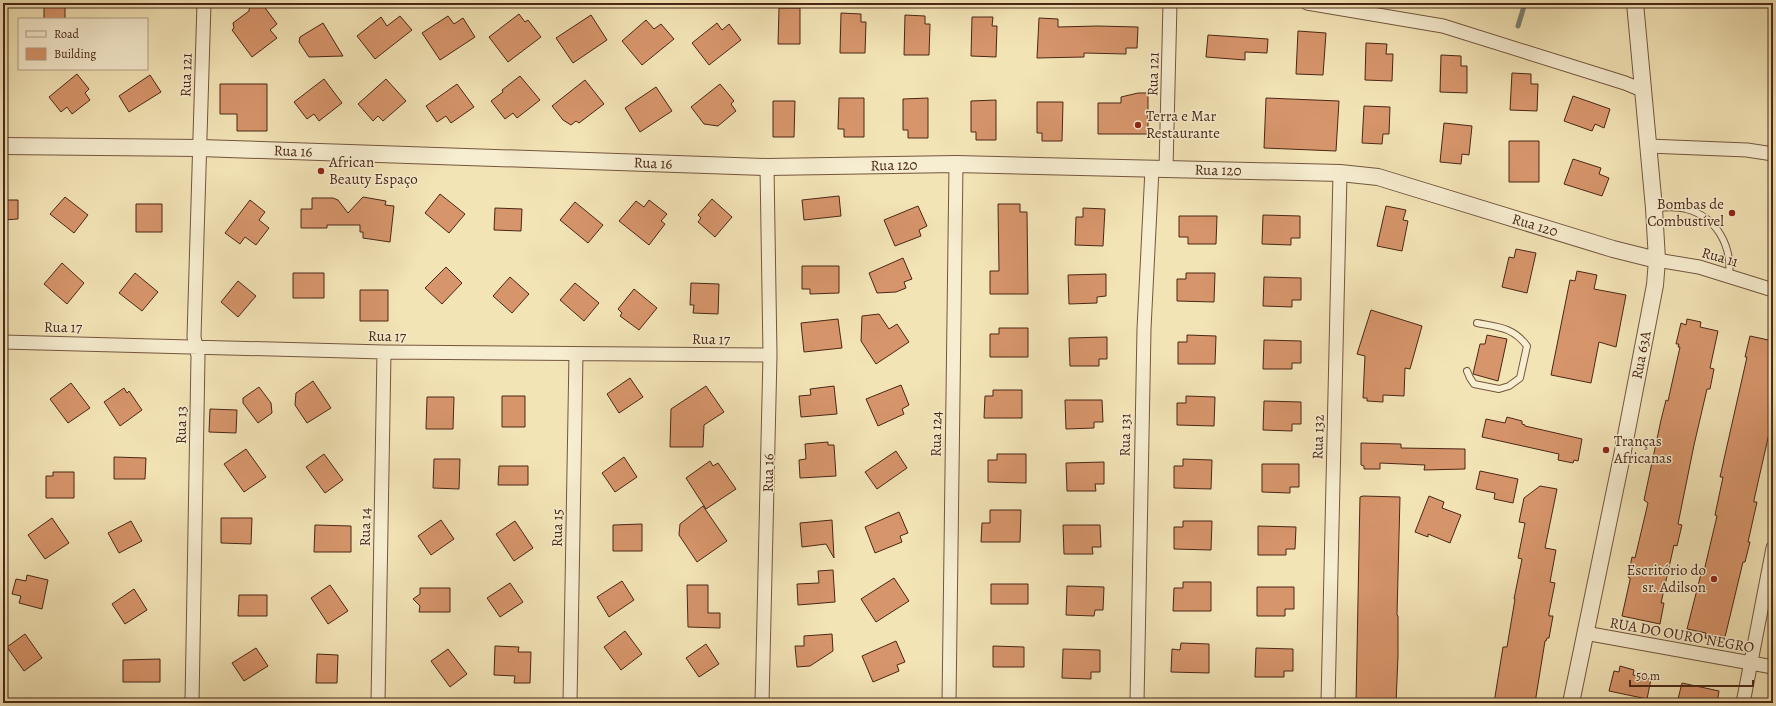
<svg xmlns="http://www.w3.org/2000/svg" width="1776" height="706" font-family="Alegreya,serif">
<rect width="100%" height="100%" fill="#f3e4b6"/>
<filter id="stains"><feTurbulence type="fractalNoise" baseFrequency=".005" numOctaves="4"/><feColorMatrix values="0 0 0 0 .2 0 0 0 0 .09 0 0 0 0 .02 0 0 0 .5 -.17"/></filter>
<radialGradient id="worn" r=".72"><stop offset=".6" stop-color="#630" stop-opacity="0"/><stop offset="1" stop-color="#630" stop-opacity=".3"/></radialGradient>
<g fill="none" stroke-linecap="round" stroke-linejoin="round">
<path stroke="#7b8273" stroke-width="5" d="M1518,26L1525,3"/>
</g>
<path fill="#d7956b" stroke="#4a2716" d="M44,3H65V19H44Z
M250,4L263,5L277,24L270,30L277,38L252,57L232,30L234,28L233,23L249,11Z
M779,8H800V44H778Z
M841,13L861,14V22H866L865,53H840Z
M519,14L525,22L528,20L541,37L508,62L489,37Z
M591,15L607,40L573,63L556,38Z
M905,15L925,16V24H930L929,55H904Z
M400,16L412,30L375,59L357,36L381,17L387,26Z
M448,16L454,24L463,18L475,37L440,60L422,33Z
M972,17H993L992,26H997L996,57L971,56Z
M1039,18L1058,19V27L1097,26L1138,27L1137,48H1126V54L1084,53V57L1037,58Z
M646,20L654,29L661,24L674,39L642,65L622,41Z
M323,23L343,56L309,57L299,42L300,37Z
M717,23L722,30L729,24L741,40L709,65L692,43Z
M1298,31L1326,33L1323,75L1296,74Z
M1208,35L1268,39L1267,53L1245,52V60L1206,57Z
M1366,43L1387,44L1386,54H1393L1392,81L1365,80Z
M1441,55L1461,56V66H1467V93L1440,92Z
M1512,73L1531,74V84H1538L1537,111L1510,110Z
M77,74L89,89L85,93L90,100L72,114L67,107L61,112L49,97Z
M150,75L161,92L129,112L119,96Z
M520,76L540,100L517,118L513,113L505,119L491,101L503,92L502,90Z
M324,79L342,103L319,121L314,114L307,119L294,102Z
M386,79L406,101L383,121L378,116L373,121L358,104Z
M585,80L604,104L579,123L576,121L571,125L563,120L552,106Z
M220,84H267V131H237V114H220Z
M457,84L474,107L451,123L446,116L437,122L426,106Z
M720,84L734,101L731,104L736,111L718,126L704,124L691,107Z
M656,87L672,111L640,132L625,108Z
M1138,93H1148V134H1098V103H1121V97Z
M1573,96L1610,109L1604,128L1595,124L1592,131L1564,121Z
M839,98H864V137H844V129H838Z
M928,98V138H908V130H903V99Z
M1266,98L1339,101L1336,151L1264,148Z
M996,100V140H976V132H971V101Z
M773,101H795L794,137H773Z
M1037,102H1063L1062,141H1042V133H1037Z
M1364,106L1390,107L1389,134H1383L1382,144L1362,143Z
M1444,123L1472,126L1469,155L1462,154L1461,164L1440,162Z
M1509,141H1539V182H1509Z
M1573,159L1601,168L1599,174L1609,178L1602,196L1564,184Z
M440,194L465,214L449,233L425,213Z
M839,196L841,216L804,220L802,200Z
M65,197L88,215L74,233L50,214Z
M363,197L386,201L385,205L394,206L390,242L363,238V232H360V225H327V228H301V209H312V198H333L338,200L348,213Z
M712,199L732,217L715,237L698,222L701,218L698,215Z
M3,200H18V219L3,220Z
M250,200L265,212L259,220L269,228L256,245L245,237L240,244L225,233Z
M649,200L667,214L661,221L665,224L649,245L619,221L636,201L644,207Z
M575,202L603,225L588,243L560,220Z
M136,204H162V232H136Z
M998,204H1020V212H1027L1028,294H990V271H999Z
M918,206L927,226L919,230L921,236L895,246L884,220Z
M1386,206L1406,210L1403,220L1408,221L1402,251L1377,246Z
M495,208L522,209L521,231L494,230Z
M1083,208L1105,209L1103,246L1075,245L1076,217H1083Z
M1263,215L1300,216V238H1291V245L1262,244Z
M1179,216H1217L1216,244H1188V237H1179Z
M1516,249L1536,253L1527,293L1502,287L1509,257L1514,258Z
M903,258L912,279L904,282L906,288L896,292L877,293L869,273Z
M62,263L84,283L67,304L44,284Z
M802,266H839V293L810,294V289H802Z
M446,267L462,283L442,304L425,288Z
M1577,271L1597,275L1594,289L1626,295L1616,347L1599,342L1591,383L1551,375L1570,280L1575,281Z
M135,273L158,292L142,311L119,293Z
M293,273H324V298H293Z
M1186,273H1215L1214,302L1177,301V279H1186Z
M1106,274V296L1097,297V303L1069,304L1068,275Z
M510,277L529,294L512,313L493,296Z
M1264,277L1301,278V300H1292V307L1263,306Z
M238,281L256,296L238,317L221,302Z
M575,283L599,303L584,321L560,300Z
M691,283L719,284L718,314L693,313L694,305H690Z
M634,289L657,308L639,330L620,316L622,313L618,309Z
M360,290H388V321H360Z
M1371,310L1422,326L1410,369L1405,368L1404,396L1383,395V402L1367,401V398H1363L1365,356L1357,354Z
M879,314L889,329L897,324L909,342L876,364L861,341L862,316Z
M838,319L842,348L804,352L801,323Z
M1687,319L1701,322L1700,327L1718,331L1710,368L1714,369L1710,389H1707L1694,445L1678,524L1682,525L1677,546L1674,545L1661,603H1664L1660,624L1622,616L1630,580V578L1628,577L1632,557L1635,558L1648,503L1644,500L1661,420L1666,400L1668,401L1680,347H1678L1679,344H1676L1681,323L1686,325Z
M999,328H1028V357H990V334H999Z
M1187,335L1216,336L1215,364H1178V342H1187Z
M1487,335L1507,339L1498,381L1473,374L1480,344H1485Z
M1750,336L1773,341V416L1754,500V502H1757L1748,542H1750L1745,562H1743L1725,637L1720,636L1719,641L1705,638L1706,633L1687,629L1702,570L1704,571L1717,516L1715,515L1723,477H1720L1747,357H1745Z
M1107,337V359H1099V366H1070L1069,338Z
M1264,340L1301,341V363H1292V369H1263Z
M630,378L643,397L619,413L607,394Z
M313,381L331,408L307,423L295,405L296,393Z
M71,383L90,408L68,423L50,399Z
M901,385L909,405L902,409L904,414L878,426L866,399Z
M706,386L724,412L704,425L703,447H670L671,409Z
M834,386L837,414L801,417L799,396L811,395L810,389Z
M259,387L271,403L272,413L258,423L243,403V398Z
M124,388L127,393L129,391L142,410L120,426L104,402Z
M993,390H1022V418H984L985,396H993Z
M502,396H525V427H502Z
M1186,396L1215,397L1214,426L1177,425V403H1186Z
M427,397H454L453,429H426Z
M1065,400H1102L1103,422H1094V428L1066,429Z
M1264,401L1301,402V424H1292V431L1263,430Z
M210,409L237,410L236,433L209,432Z
M1507,417L1522,421V424L1525,425V426L1582,439L1578,461L1574,460L1573,463L1558,460L1559,454L1482,437L1486,419L1505,423Z
M828,442V445H834L836,476L800,478L799,460L806,459L805,444Z
M1361,443L1401,444V448L1465,449V469L1424,470L1425,465L1380,463V469H1364V466L1361,465Z
M246,449L266,477L244,492L224,464Z
M896,451L907,468L877,489L865,472Z
M324,454L343,480L325,493L306,467Z
M997,454H1026V483L988,482V460H997Z
M114,457L146,458L145,479H114Z
M624,457L637,477L615,492L602,473Z
M434,459H460L459,489L433,488Z
M1183,459L1212,460L1211,489L1174,488V466H1183Z
M710,461L713,466L718,463L736,489L706,509L686,478Z
M1104,462V484H1095L1096,491H1067L1066,463Z
M1262,464H1299V487H1290V493L1262,492Z
M499,466H528V485H498Z
M1480,471L1518,479L1513,503L1494,499L1495,493L1476,489Z
M53,472H74V498H46V476H53Z
M1540,486L1557,489L1545,548L1556,550L1550,582L1555,583L1549,613V616H1553L1549,638H1547L1546,641H1545L1535,703H1494L1503,647H1507L1515,599H1514L1522,559L1518,558L1525,523L1519,522L1524,498Z
M1363,496L1400,497L1397,615L1398,616V656L1396,703H1356L1360,497Z
M1429,496L1444,502L1442,508L1461,515L1450,543L1428,534V537L1415,532Z
M703,506L727,541L697,562L679,535L680,524Z
M990,510H1021L1020,542H981L982,523H990Z
M899,512L908,533L900,536L902,542L875,553L865,527Z
M52,518L69,543L45,559L28,535Z
M221,518H252L251,544L221,543Z
M441,520L454,539L431,555L418,536Z
M832,520L834,558L826,544L802,547L800,523Z
M131,521L142,541L119,553L108,533Z
M515,521L533,548L514,561L496,534Z
M1183,521H1212L1211,550L1174,549V527H1183Z
M642,524V551H613V525Z
M315,525L351,526V552H314Z
M1063,525H1100L1101,547H1092L1093,554H1064Z
M1258,526L1296,527L1295,549H1286V555H1258Z
M833,570L835,602L798,605L797,584L819,583L818,571Z
M27,575L48,580L42,609L19,603L21,596L12,594L16,579L26,581Z
M894,578L909,601L876,622L861,599Z
M622,581L634,600L609,617L597,597Z
M1183,582H1211V611H1173L1174,588H1183Z
M510,583L523,602L500,617L487,598Z
M991,584H1028V604H991Z
M330,585L348,611L328,624L311,598Z
M687,585H708V613H720V628L688,627Z
M1067,586L1104,587L1103,610H1095L1094,616L1066,615Z
M1257,587H1294V609H1285V616H1257Z
M420,588H450V612H419L420,606L413,599L420,594Z
M134,589L147,610L125,624L112,604Z
M239,595H267V616H238Z
M625,631L642,654L621,670L604,647Z
M25,634L42,658L24,671L7,647Z
M832,634L833,651L810,666L797,667L795,646H804V636Z
M896,641L905,662L897,665L899,671L873,682L862,656Z
M1181,643L1209,644V673L1171,672L1172,649L1180,650Z
M706,644L719,664L699,677L686,658Z
M495,646L519,647L518,652H531L530,683H514L515,676L494,675Z
M993,646L1024,647V667H993Z
M256,648L268,666L244,681L232,663Z
M1256,648L1293,649V671H1284V677H1255Z
M448,649L467,674L450,687L431,661Z
M1063,649L1100,650V672H1091V679L1062,678Z
M317,654L338,655L337,683H316Z
M160,659V682H123V660Z
M1620,666L1634,670L1633,675L1651,679L1647,699L1609,691L1614,671L1619,672Z
M1682,683L1719,691L1717,703H1677Z"/>
<g fill="none" stroke-linecap="round" stroke-linejoin="round">
<defs>
<path id="service" d="M1656,208C1666,207 1676,206 1686,209C1717,217 1732,246 1729,276
M1467,371L1470,378L1474,384L1499,389L1509,386L1520,378L1527,346C1513,327 1498,327 1477,323"/>
<path id="minor" d="M1307,3L1443,26L1625,83L1642,90
M1648,146L1747,150L1773,154
M1166,169L1170,3
M1657,260L1699,267L1773,290
M3,342L384,352L770,355
M1585,633L1773,667
M192,703L198,356L194,337L204,3
M378,703L384,352
M570,703L576,354
M762,703L770,355L767,167
M949,703L956,164
M1137,703L1144,329L1152,169
M1328,703L1340,173
M1743,703L1773,548"/>
<path id="tertiary" d="M3,146L200,148L767,167L956,164L1340,173L1378,177L1613,249L1657,260
M1571,703L1622,456L1655,285L1657,260L1654,208L1635,3"/>
</defs>
<use href="#service" stroke="#74563e" stroke-width="8"/>
<use href="#minor" stroke="#74563e" stroke-width="15"/>
<use href="#tertiary" stroke="#74563e" stroke-width="18"/>
<use href="#service" stroke="#f7edd0" stroke-width="6"/>
<use href="#minor" stroke="#f7edd0" stroke-width="13"/>
<use href="#tertiary" stroke="#f7edd0" stroke-width="16"/>
</g>
<g fill="#8f2418" stroke="#f7edd0" stroke-width="1.5">
<circle cx="1138" cy="125" r="4"/>
<circle cx="321" cy="171" r="4"/>
<circle cx="1732" cy="213" r="4"/>
<circle cx="1606" cy="450" r="4"/>
<circle cx="1714" cy="579" r="4"/>
</g>
<g text-anchor="middle" dominant-baseline="central" stroke-width="3" stroke-linejoin="round" paint-order="stroke">
<g font-size="15" fill="#4a2716" stroke="#f7edd0">
<text transform="translate(1153 74) rotate(-88)">Rua 121</text>
<text transform="translate(186 75) rotate(-88)">Rua 121</text>
<text transform="translate(293 151) rotate(2)">Rua 16</text>
<text transform="translate(653 163) rotate(2)">Rua 16</text>
<text transform="translate(894 165) rotate(-1)">Rua 120</text>
<text transform="translate(1218 170) rotate(1)">Rua 120</text>
<text transform="translate(1535 225) rotate(17)">Rua 120</text>
<text transform="translate(1720 257) rotate(16)">Rua 11</text>
<text transform="translate(63 327) rotate(1)">Rua 17</text>
<text transform="translate(387 336) rotate(1)">Rua 17</text>
<text transform="translate(711 339) rotate(1)">Rua 17</text>
<text transform="translate(1641 355) rotate(-79)">Rua 63A</text>
<text transform="translate(181 425) rotate(-89)">Rua 13</text>
<text transform="translate(936 434) rotate(-89)">Rua 124</text>
<text transform="translate(1125 435) rotate(-89)">Rua 131</text>
<text transform="translate(1318 437) rotate(-88)">Rua 132</text>
<text transform="translate(768 473) rotate(-89)">Rua 16</text>
<text transform="translate(365 527) rotate(-89)">Rua 14</text>
<text transform="translate(557 528) rotate(-89)">Rua 15</text>
<text transform="translate(1682 635) rotate(10)">RUA DO OURO NEGRO</text>
</g>
<g font-size="15" fill="#4a2716" stroke="#f7edd0" text-anchor="start">
<text x="1146" y="116">Terra e Mar<tspan x="1146" dy="17">Restaurante</tspan></text>
<text x="329" y="162">African<tspan x="329" dy="17">Beauty Espaço</tspan></text>
<text x="1724" y="204" text-anchor="end">Bombas de<tspan x="1724" dy="17">Combustível</tspan></text>
<text x="1614" y="441">Tranças<tspan x="1614" dy="17">Africanas</tspan></text>
<text x="1706" y="570" text-anchor="end">Escritório do<tspan x="1706" dy="17">sr. Adilson</tspan></text>
</g>
</g>
<rect width="1776" height="706" fill="none" stroke="#f3e4b6" stroke-width="16"/>
<rect x="4" y="4" width="1768" height="698" fill="none" stroke="#4a2716" stroke-width="2"/>
<rect x="8" y="8" width="1760" height="690" fill="none" stroke="#4a2716"/>
<rect x="18" y="18" width="130" height="52" fill="#f7edd0" stroke="#b29e86"/>
<rect x="26" y="31" width="20" height="6" fill="#f7edd0" stroke="#b29e86"/>
<text x="54" y="38" font-size="12" fill="#4a2716">Road</text>
<rect x="26" y="48" width="20" height="12" fill="#d7956b" stroke="#b29e86"/>
<text x="54" y="58" font-size="12" fill="#4a2716">Building</text>
<path d="M1630 680v6h123v-6" fill="none" stroke="#4a2716" stroke-width="2"/>
<text x="1636" y="680" font-size="12" fill="#4a2716" stroke="#f7edd0" stroke-width="3" paint-order="stroke">50 m</text>
<rect width="100%" height="100%" filter="url(#stains)"/>
<rect width="100%" height="100%" fill="url(#worn)"/>
</svg>
